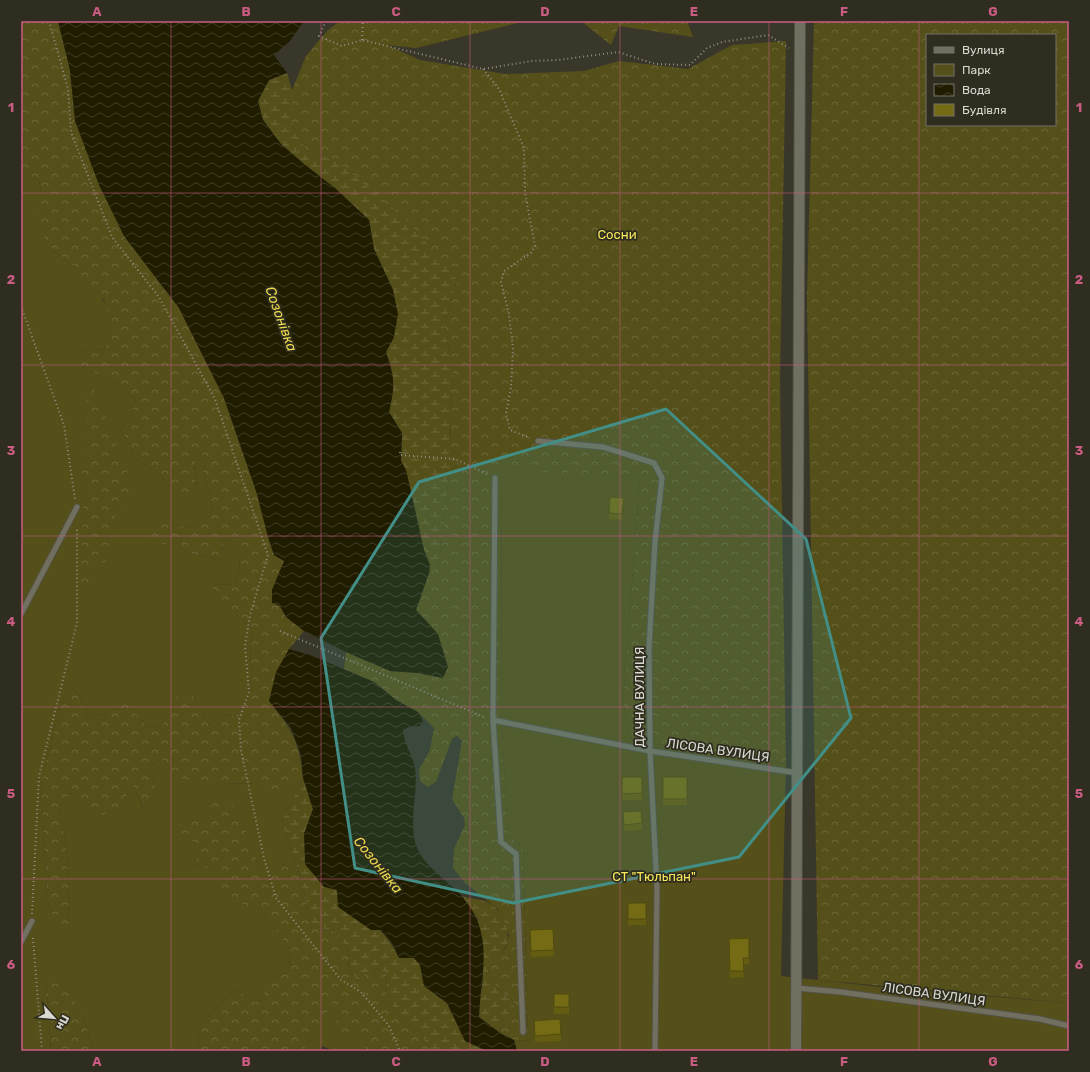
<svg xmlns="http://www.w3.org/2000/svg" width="1090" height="1072" font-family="Rubik,sans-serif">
<defs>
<pattern id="forest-crowns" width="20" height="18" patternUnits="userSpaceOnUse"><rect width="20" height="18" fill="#554f19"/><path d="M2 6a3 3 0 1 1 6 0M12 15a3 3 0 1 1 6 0" fill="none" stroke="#6d6839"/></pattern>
<pattern id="wetland-marsh" width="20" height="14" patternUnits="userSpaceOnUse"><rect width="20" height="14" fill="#554f19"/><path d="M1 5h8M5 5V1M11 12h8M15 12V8" fill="none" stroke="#6d6839"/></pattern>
<pattern id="water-waves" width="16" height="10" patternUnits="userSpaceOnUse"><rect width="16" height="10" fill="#201c00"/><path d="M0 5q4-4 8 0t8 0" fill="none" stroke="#403c24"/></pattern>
</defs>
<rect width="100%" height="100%" fill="#393729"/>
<path fill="#554f19" d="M21,173L39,181L50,248C74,267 108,292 112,325C112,332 107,342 105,349L79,351V365L118,384L136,399L130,418L120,430L129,442L135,459L159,473L171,488L197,487L194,464L202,453L206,460L203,471L213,507L189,528L172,522L159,545L175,542L189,554L222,559L223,538L250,549L239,556L240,567L234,584L211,585L226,605L253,629L250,654L253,685L237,715L220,716L209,725L194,697L162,726L148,728L127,703L104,714L88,719L78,694L69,686L60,707L41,785L47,898L55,922L69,929C67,888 71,848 58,809L74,788L119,807L133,786L143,808L158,794L150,766L162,759L220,784L256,783L272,801L303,778L282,821L299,872L277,862L262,876L243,822H207L176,831L204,847L193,865L221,871L220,899L261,909L289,948L290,970L264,987L266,999L254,1002L235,988L198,1028L199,1051H93L83,1015L46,980L51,1051H21Z
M502,469L640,476L623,703L631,740L786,764L781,976L899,989L1069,1003V1051H517L514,1040L528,1041L523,847L508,836L501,715Z
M332,1001L371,1035L365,1051H335L322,1046L320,1051H302L320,1029Z"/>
<path fill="url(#forest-crowns)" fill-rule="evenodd" d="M21,21H58L70,70L75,121L124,236L179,308L224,398L257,494L268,537L274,555L284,561L272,590L286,617L304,631L289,649L269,701C292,730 299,740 303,778L272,801L255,783L220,784L178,778L162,759L150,766L158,794L144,809L133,786L119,807L96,818L74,788L58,809C71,848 67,889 69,929L55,923L47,898L41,785L60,707L69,686L78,694L88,719L104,714L127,703L148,728L162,726L177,696L194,697L209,725L220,716L237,715L253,685L250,654L253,629L226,605L210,585L234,584L240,567L239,556L249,549L223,538L222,559L189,554L175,542L159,545L148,535L155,520L172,522L189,528L213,507L203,471L206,460L202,454L194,464L197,487L193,495L171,488L159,473L135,459L129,442L120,430L130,418L136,399L118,384L79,365V351L105,349L112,326L104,300L74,267L50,248L41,231L36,200L41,191L39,181L21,173Z
M340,21H687L693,37L619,26L611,45L582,22L526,21L416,48L387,45L420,60L505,74L584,71L619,61L688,69L732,45L786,41L780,380L786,764L631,740L623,703L640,476L502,470L501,715L508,836L523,847L528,1041L514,1040L500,1033L502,1020L514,1002L495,985L488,974L490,963L506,948L509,935L498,909L465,883L453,868L454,849L465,825L464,818L452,799L462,741L457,736L452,739L436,782L428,787L420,781L419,770L430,750L434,728L418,712L396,700L374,682L344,669L346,652L390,671L418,673L443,678L438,634L416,610L429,573L439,566L449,476L457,464L450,444L453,365L444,327L457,280L334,159L307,151L292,125V90L306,56L327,31Z
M814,21H1069V1003L818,980L807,299ZM927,35H1055V125H927Z
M87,385L96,392L135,493L116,515L108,561L89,567V591L81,592L83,509L89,489L81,470L88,460Z
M215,798L230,802L243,822L262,875L277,862L299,872L312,926L334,931L348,950L349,970L358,981L373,968L386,972L387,997L401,1019L422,1034L429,1051H365L370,1035L341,1038L332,1002L320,1029L302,1051H199L198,1028L235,988L254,1002L266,999L263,987L290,970L289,948L261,909L219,899L220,871L193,865L203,847L176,831L182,816L198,817L207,821Z
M58,975L83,1015L93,1051H51L46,980Z"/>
<path fill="url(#wetland-marsh)" d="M287,73L292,90V125L307,151L334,159L406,219L457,280L444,327L453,365L450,444L457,464L449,476L439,566L429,573L430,565L424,550L406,470L401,461L402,433L389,412C395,386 395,378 386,352L394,337L393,290L374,249L369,220L336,189L304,164L281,144L263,120L258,101L269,80Z
M303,778L313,809L304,834C314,851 325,876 337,890C359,917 383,923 399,958H414L420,965L424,986L447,1003L465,1041L487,1051H429L422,1034L401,1019L387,997L386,972L373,968L358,981L349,970L348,950L334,931L312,926L299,872L282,821Z
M461,896C470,899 483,899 491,904C503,911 513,936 505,948C497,960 491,958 488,973L495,985L514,1002V1014L502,1020L500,1033L479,1017L480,997L483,980L478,919Z"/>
<path fill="url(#water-waves)" d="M58,21H304L290,41L274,55L287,73L269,80L258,101L263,120L281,144L304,164L336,189L369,220L374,249L393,290L398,314L394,337L386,352C395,379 395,385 389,412L402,433L401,461L406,470L424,550L430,565L429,573L416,610L438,634L448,667L443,678L418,673L390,671L346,652L304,631L286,617L280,606L272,603V590L284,561L274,555L268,537L257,494L224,398L179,308L124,236L99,185L75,121L70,70Z
M289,649L313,656L374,682L396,700L418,712L423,721L420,726L409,727L403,730C404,744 412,754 415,768C419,794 406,826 419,852C426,866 447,881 459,893C496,933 481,969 479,1017L500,1033L514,1040L517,1051H487L465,1041L447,1003L424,986L420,965L414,958H399L392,943L381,930H371L338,907L337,890L324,887L305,864L304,834L313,809L303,778L301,755L291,728L269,701L276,672Z"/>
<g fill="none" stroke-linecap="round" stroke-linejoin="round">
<defs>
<path id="lane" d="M538,441L603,447L654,463L662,478L655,542L649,648L650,751L657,889L655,1051
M495,478L493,720L501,842L516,854L523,1032
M21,614L77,507
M493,720L650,751L798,773
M21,942L32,921
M796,988L841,992L1040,1019L1069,1026"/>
<path id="street" d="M796,1051L800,21"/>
</defs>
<use href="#lane" stroke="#545347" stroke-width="7"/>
<use href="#street" stroke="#545347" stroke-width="12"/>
<path stroke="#908e84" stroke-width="2" stroke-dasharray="1 3" stroke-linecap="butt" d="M49,21L68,89L71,132L112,237L159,297L215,399L268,555L250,615L245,646L249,692L239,720L241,750L264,858L276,898L341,980L361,992L389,1026L400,1051
M326,21L319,36L342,46L362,40L483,69L532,61L558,60L618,52L655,64L690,65L707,48L722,42L768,35L789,48
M362,40L363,21
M483,69L499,89L524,148L525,193L535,246L532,252L504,271L501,282L509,314L513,348L511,387L506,414L510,430L530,438
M21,306L64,425L75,499
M400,452V455L455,459L489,475
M280,631L484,717
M32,914L39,776L77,623V527
M33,938L42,1051"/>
<use href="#lane" stroke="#717060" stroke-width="5"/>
<use href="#street" stroke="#717060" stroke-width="10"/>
</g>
<path fill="#645c11" d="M624,505L622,520L609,519V513Z
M622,777H642V800H622Z
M663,777H687V805H663Z
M623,812L642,823V830L624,831Z
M628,903H646V925H628Z
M530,930L554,950V956L531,957Z
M749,938V964H743L744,977L730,978L729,939Z
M554,994H569V1014H554Z
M534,1021L561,1034V1041L535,1042Z"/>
<path fill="#514b0e" d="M624,498V505L622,520V514Z"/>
<path fill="#746b14" stroke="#514b0e" d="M610,497L624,498L622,514L609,513Z
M622,777H642V793L622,794Z
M663,777H687V799H663Z
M641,811L642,823L624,825L623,812Z
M628,903H646V919H628Z
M553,929L554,950L531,951L530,930Z
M749,938V958H743L744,971H730L729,939Z
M554,994H569V1007H554Z
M560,1019L561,1034L535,1036L534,1021Z"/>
<path fill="#428f87" fill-opacity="0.2" stroke="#428f87" stroke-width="3" stroke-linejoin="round" d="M666,409L806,539L851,718L739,857L513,903L355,868L321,638L419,482Z"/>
<path fill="none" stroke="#ca5c84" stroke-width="1" stroke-opacity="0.55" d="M171,21V1051M321,21V1051M470,21V1051M620,21V1051M769,21V1051M919,21V1051M21,193H1069M21,365H1069M21,536H1069M21,707H1069M21,879H1069"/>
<g text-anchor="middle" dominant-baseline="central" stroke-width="3.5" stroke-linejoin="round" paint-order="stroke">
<g font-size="13" fill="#f6e75b" stroke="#2f2d1f">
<text x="617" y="234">Сосни</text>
<text x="654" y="876">СТ "Тюльпан"</text>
</g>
<g font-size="13" fill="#dad9d1" stroke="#2f2d1f">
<text transform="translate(639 697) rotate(-90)">ДАЧНА ВУЛИЦЯ</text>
<text transform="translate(718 750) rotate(8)">ЛІСОВА ВУЛИЦЯ</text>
<text transform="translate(934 994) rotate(8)">ЛІСОВА ВУЛИЦЯ</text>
</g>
<g font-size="14" font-style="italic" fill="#ebdb4d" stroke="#2f2d1f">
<text transform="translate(281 319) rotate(70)">Созонівка</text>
<text transform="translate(378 865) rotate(51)">Созонівка</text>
</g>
</g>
<rect width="1090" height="1072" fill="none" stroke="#2f2d1f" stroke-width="44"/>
<rect x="926" y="34" width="130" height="92" fill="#2f2d1f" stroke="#737266"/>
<rect x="934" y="47" width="20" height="6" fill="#717060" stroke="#737266"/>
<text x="962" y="54" font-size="12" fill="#dad9d1">Вулиця</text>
<rect x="934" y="64" width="20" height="12" fill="#554f19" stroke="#737266"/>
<text x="962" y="74" font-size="12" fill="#dad9d1">Парк</text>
<rect x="934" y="84" width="20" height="12" fill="url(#water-waves)" stroke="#737266"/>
<text x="962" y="94" font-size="12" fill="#dad9d1">Вода</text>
<rect x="934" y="104" width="20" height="12" fill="#746b14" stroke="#737266"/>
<text x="962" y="114" font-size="12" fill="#dad9d1">Будівля</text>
<g transform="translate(54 1018) rotate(117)" stroke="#2f2d1f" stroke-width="3" paint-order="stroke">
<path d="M0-3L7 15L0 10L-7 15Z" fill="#dad9d1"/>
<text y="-6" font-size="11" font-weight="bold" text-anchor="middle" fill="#dad9d1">Пн</text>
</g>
<rect x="22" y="22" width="1046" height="1028" fill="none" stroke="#ca5c84" stroke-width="1.5"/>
<g font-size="13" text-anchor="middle" font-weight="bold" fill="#ca5c84">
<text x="97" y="16">A</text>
<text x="246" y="16">B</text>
<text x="396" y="16">C</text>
<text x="545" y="16">D</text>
<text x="694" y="16">E</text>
<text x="844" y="16">F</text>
<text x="993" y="16">G</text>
<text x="11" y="112">1</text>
<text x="1079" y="112">1</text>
<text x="11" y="284">2</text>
<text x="1079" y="284">2</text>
<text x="11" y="455">3</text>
<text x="1079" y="455">3</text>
<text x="11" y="626">4</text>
<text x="1079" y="626">4</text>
<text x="11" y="798">5</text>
<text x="1079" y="798">5</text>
<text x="11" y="969">6</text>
<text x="1079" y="969">6</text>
<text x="97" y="1066">A</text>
<text x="246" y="1066">B</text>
<text x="396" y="1066">C</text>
<text x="545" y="1066">D</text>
<text x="694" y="1066">E</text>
<text x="844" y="1066">F</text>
<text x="993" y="1066">G</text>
</g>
</svg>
